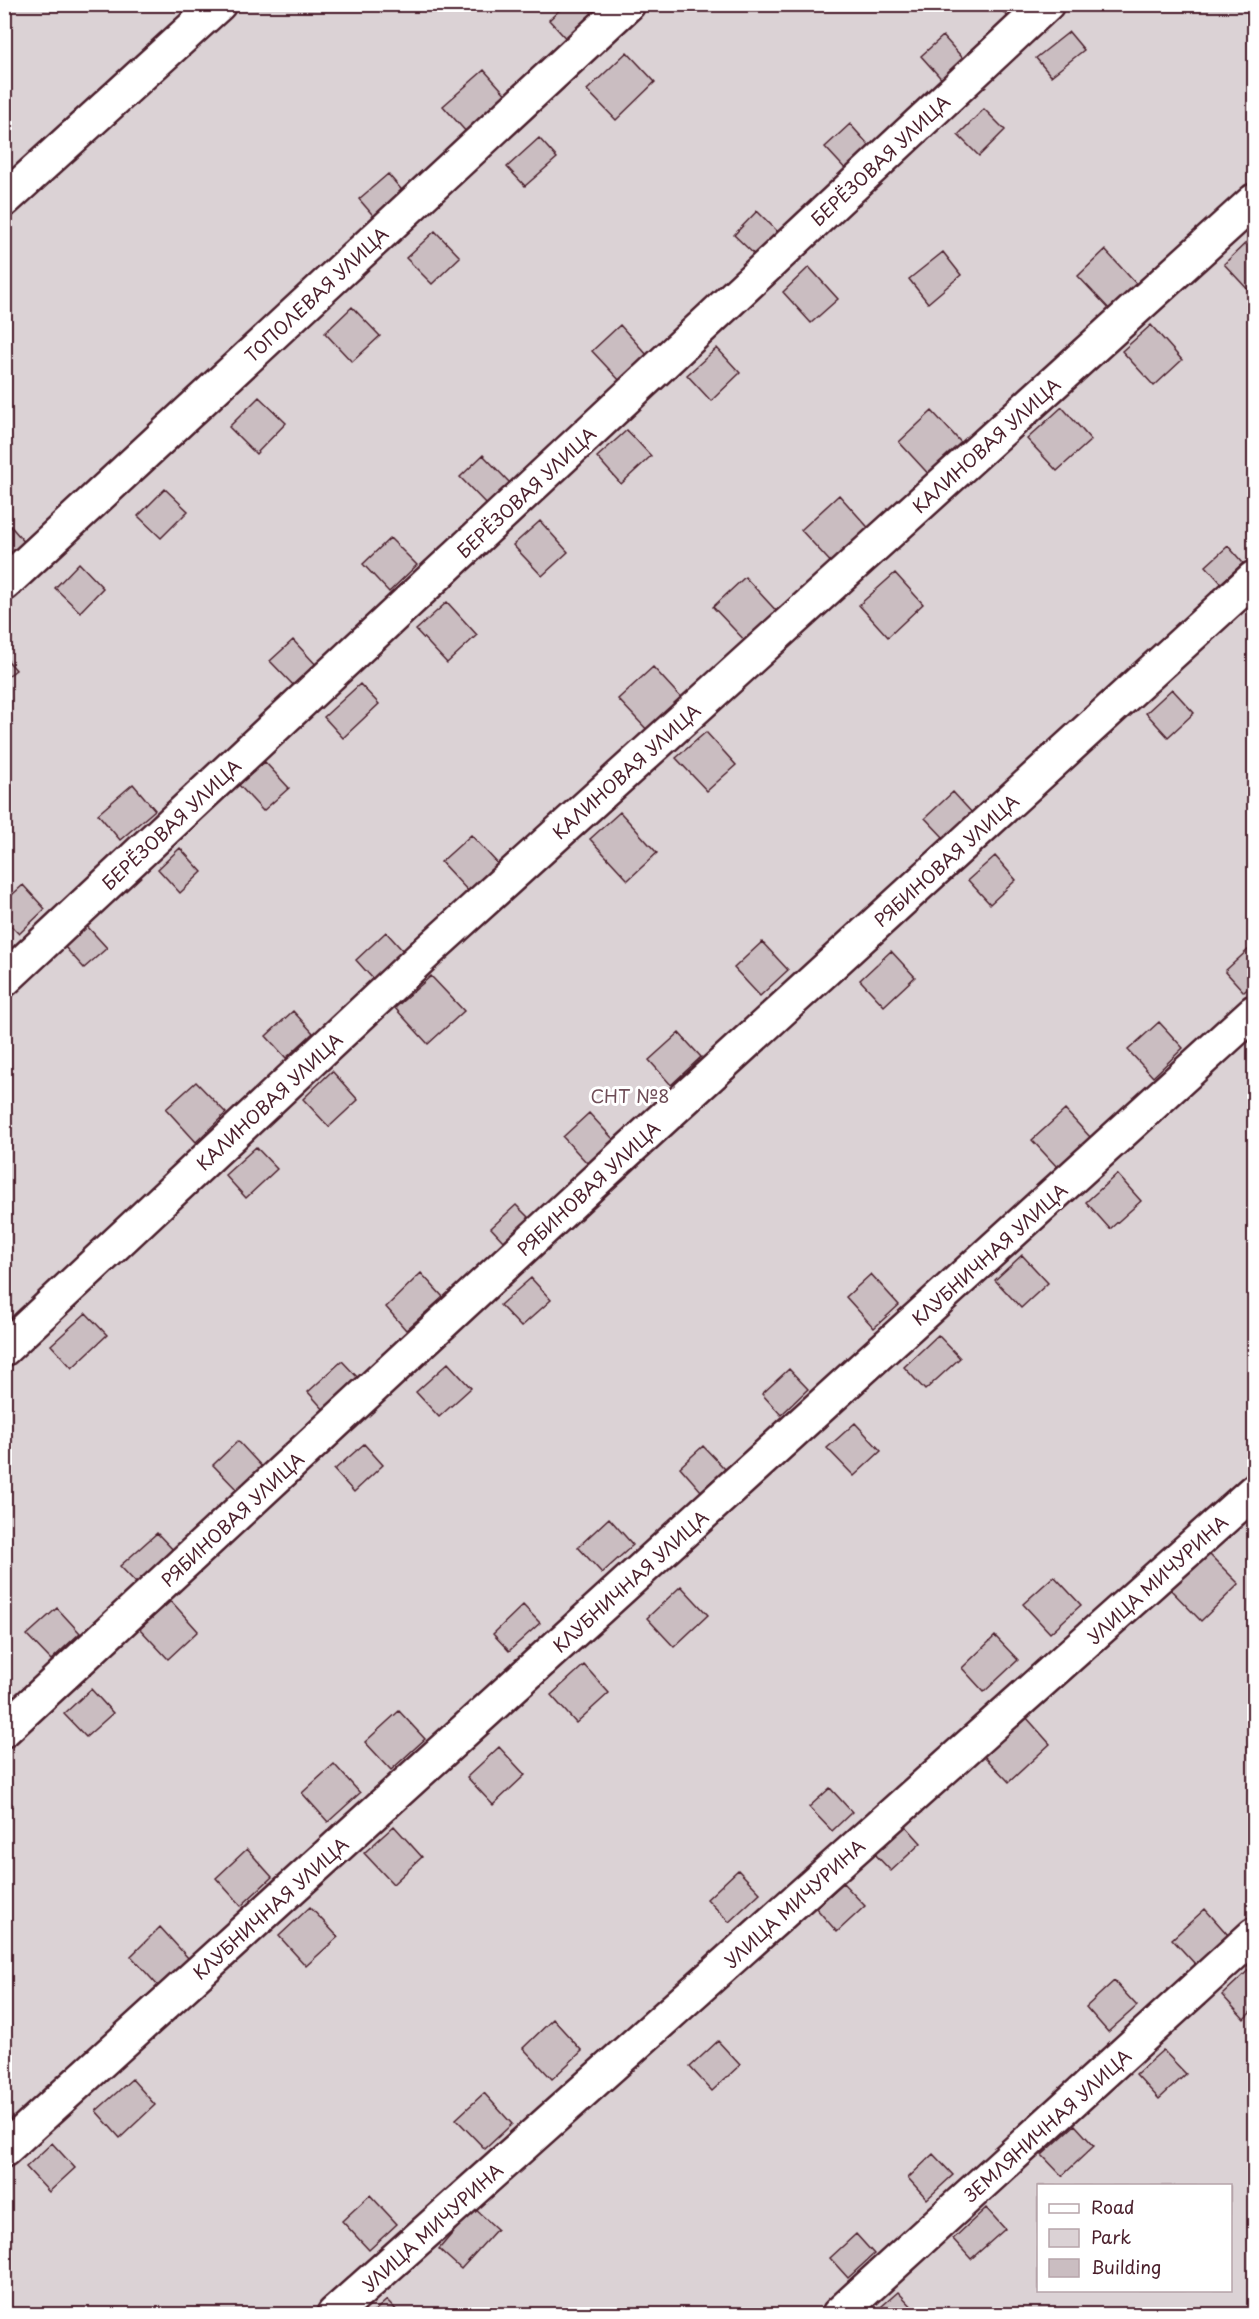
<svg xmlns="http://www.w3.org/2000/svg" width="1259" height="2319" font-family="'Playpen Sans',sans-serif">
<rect width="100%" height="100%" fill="#f4f2f2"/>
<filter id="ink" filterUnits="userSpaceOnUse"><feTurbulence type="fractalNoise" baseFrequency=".0167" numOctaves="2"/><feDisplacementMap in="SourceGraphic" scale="12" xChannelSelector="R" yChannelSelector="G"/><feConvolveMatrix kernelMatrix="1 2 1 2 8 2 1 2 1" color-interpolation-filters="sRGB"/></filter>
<g filter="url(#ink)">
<path fill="#dbd2d5" stroke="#927880" stroke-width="1.5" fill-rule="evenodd" d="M5,5H1254V2314H5ZM1038,2186H1230V2290H1038Z"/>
<path fill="#cabdc1" stroke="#4a1f2b" stroke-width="1.5" d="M566,4H585L597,19L570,43L549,20Z
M996,4H1028L1011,20Z
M1069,32L1084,50L1051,76L1036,58Z
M943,36L968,64L946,84L921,56Z
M627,52L655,82L616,120L587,90Z
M484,70L509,98L468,134L443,106Z
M984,109L1005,130L979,156L958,135Z
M850,124L874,151L850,174L825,147Z
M539,138L557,158L525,186L507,167Z
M388,174L406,195L377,220L359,199Z
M757,211L781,235L758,258L734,235Z
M435,231L460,257L432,284L406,258Z
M1254,235V292L1252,294L1224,264Z
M1105,250L1140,288L1113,313L1078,276Z
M943,252L961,275L928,303L909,279Z
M809,267L838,299L811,323L783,292Z
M352,307L380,336L352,362L325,333Z
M620,325L648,356L621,382L592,351Z
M1151,325L1182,360L1154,386L1122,351Z
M717,348L740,373L711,401L687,375Z
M259,397L286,423L256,454L229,427Z
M1062,407L1091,440L1057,471L1027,439Z
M932,411L967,449L934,480L899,442Z
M627,430L651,456L621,484L597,457Z
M483,455L511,484L489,507L460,477Z
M165,489L188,511L161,538L138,516Z
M839,495L874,534L836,568L801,530Z
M540,521L568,552L542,576L513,545Z
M7,522L27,545L4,565V524Z
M390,538L417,565L389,592L363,564Z
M1228,546L1243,563L1221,583L1206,566Z
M79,563L103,588L80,612L55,588Z
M895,573L923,604L888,637L859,605Z
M745,577L781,616L749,645L713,607Z
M447,602L477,635L447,663L416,630Z
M293,640L319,668L297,689L270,661Z
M4,656L16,670L4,679Z
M653,667L685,702L651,734L618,699Z
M360,684L379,704L343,738L324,717Z
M1172,689L1194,713L1168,737L1146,713Z
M706,732L736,765L707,791L676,758Z
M265,762L289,788L263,811L239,785Z
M133,784L155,810L120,840L98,814Z
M953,792L973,814L945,839L925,818Z
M620,812L657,853L628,880L590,839Z
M471,835L500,866L470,893L441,862Z
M180,848L202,872L180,893L158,869Z
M995,856L1016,880L990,904L968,880Z
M23,885L45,909L19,934L4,919V902Z
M86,925L107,948L84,968L64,946Z
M386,932L404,952L374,980L356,960Z
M762,942L788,970L760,996L734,968Z
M1250,948L1254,953V983L1244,992L1225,971Z
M891,951L915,977L884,1006L860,980Z
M431,976L464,1011L428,1044L395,1008Z
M293,1011L313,1033L286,1058L266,1036Z
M1159,1022L1183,1048L1153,1077L1128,1050Z
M679,1033L701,1057L671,1085L649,1060Z
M332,1071L358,1100L329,1127L303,1099Z
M196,1082L226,1113L196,1142L166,1109Z
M1065,1110L1091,1138L1058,1168L1032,1140Z
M589,1113L614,1140L588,1164L563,1137Z
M256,1147L277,1169L246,1198L225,1175Z
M1117,1174L1141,1201L1110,1229L1086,1202Z
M516,1205L530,1219L504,1242L491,1228Z
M1022,1255L1048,1283L1021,1308L995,1280Z
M421,1273L443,1297L406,1330L386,1307Z
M871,1274L899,1305L874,1328L846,1297Z
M531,1278L551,1300L521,1327L500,1305Z
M86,1313L107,1335L72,1368L51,1345Z
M938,1335L960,1358L925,1390L904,1367Z
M342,1361L359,1379L325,1411L308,1392Z
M448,1363L471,1388L439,1417L416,1392Z
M789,1369L808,1389L781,1415L762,1394Z
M855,1423L881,1451L854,1476L827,1448Z
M238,1441L263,1468L238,1491L213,1465Z
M364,1444L383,1465L354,1492L334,1470Z
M703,1446L725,1469L701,1491L680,1467Z
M609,1518L633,1545L602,1573L578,1547Z
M157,1533L176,1553L139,1586L120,1566Z
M1206,1551L1239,1584L1201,1621L1169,1588Z
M1054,1576L1081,1605L1050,1633L1023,1604Z
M681,1586L708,1615L674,1647L647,1618Z
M171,1601L198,1631L168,1659L140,1629Z
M523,1605L540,1623L509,1651L493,1634Z
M57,1608L80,1633L51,1660L27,1635Z
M995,1636L1018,1660L984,1692L962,1668Z
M584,1665L609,1693L576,1723L551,1695Z
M91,1689L113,1713L86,1737L64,1714Z
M399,1711L425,1739L391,1770L365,1742Z
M1026,1717L1050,1744L1009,1782L984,1756Z
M499,1747L525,1775L493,1805L467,1777Z
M334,1764L360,1793L328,1822L302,1793Z
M830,1788L852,1812L832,1831L809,1807Z
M4,1796L13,1805L4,1813Z
M904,1824L921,1843L891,1871L873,1852Z
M394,1826L422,1857L393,1884L364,1853Z
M247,1849L272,1877L241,1906L216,1878Z
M738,1870L760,1893L729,1922L707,1899Z
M843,1883L865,1906L837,1932L816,1908Z
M310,1907L338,1937L306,1966L279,1936Z
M1205,1909L1228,1935L1196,1965L1172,1939Z
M160,1927L189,1959L159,1987L131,1956Z
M1254,1965V2009L1244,2019L1222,1995Z
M1114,1981L1137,2006L1108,2032L1086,2007Z
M553,2019L582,2051L552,2079L523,2048Z
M718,2041L740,2065L712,2091L690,2067Z
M1163,2050L1186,2074L1159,2099L1136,2074Z
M132,2079L155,2105L120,2138L96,2111Z
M484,2093L512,2124L485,2149L456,2119Z
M1075,2125L1094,2146L1062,2176L1042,2155Z
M52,2143L75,2168L49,2192L26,2167Z
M933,2154L953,2175L927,2199L908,2178Z
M370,2195L397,2224L369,2250L342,2221Z
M474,2208L497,2229L461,2269L439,2249Z
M986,2208L1005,2229L971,2259L953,2239Z
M856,2234L874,2254L848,2278L830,2258Z
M898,2292L919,2314H875L874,2313Z
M387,2300L400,2314H371Z"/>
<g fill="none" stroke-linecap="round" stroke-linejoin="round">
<defs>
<path id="street" d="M4,200L219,4
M4,584L628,4
M4,980L1047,4
M4,1349L427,952L1254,201
M4,1730L623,1155L1254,578
M4,2150L1254,1012
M334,2314L1254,1491
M839,2314L1254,1935"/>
</defs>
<use href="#street" stroke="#4a1f2b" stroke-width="38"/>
<use href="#street" stroke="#fff" stroke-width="33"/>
</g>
</g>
<g text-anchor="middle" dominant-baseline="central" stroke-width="6" stroke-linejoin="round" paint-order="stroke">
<g font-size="18" fill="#4a1f2b" stroke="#fff">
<text transform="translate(880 160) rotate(-43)">БЕРЁЗОВАЯ УЛИЦА</text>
<text transform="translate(316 294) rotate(-43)">ТОПОЛЕВАЯ УЛИЦА</text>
<text transform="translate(986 445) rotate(-42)">КАЛИНОВАЯ УЛИЦА</text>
<text transform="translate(526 492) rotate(-43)">БЕРЁЗОВАЯ УЛИЦА</text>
<text transform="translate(626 771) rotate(-42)">КАЛИНОВАЯ УЛИЦА</text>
<text transform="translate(171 824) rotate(-43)">БЕРЁЗОВАЯ УЛИЦА</text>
<text transform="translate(946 860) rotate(-42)">РЯБИНОВАЯ УЛИЦА</text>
<text transform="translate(269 1101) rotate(-43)">КАЛИНОВАЯ УЛИЦА</text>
<text transform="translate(588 1188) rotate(-43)">РЯБИНОВАЯ УЛИЦА</text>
<text transform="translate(989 1254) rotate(-42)">КЛУБНИЧНАЯ УЛИЦА</text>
<text transform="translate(232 1519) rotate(-43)">РЯБИНОВАЯ УЛИЦА</text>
<text transform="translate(1157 1579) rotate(-42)">УЛИЦА МИЧУРИНА</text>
<text transform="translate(630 1581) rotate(-42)">КЛУБНИЧНАЯ УЛИЦА</text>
<text transform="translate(794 1903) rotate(-42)">УЛИЦА МИЧУРИНА</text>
<text transform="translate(270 1908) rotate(-42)">КЛУБНИЧНАЯ УЛИЦА</text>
<text transform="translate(1047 2125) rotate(-42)">ЗЕМЛЯНИЧНАЯ УЛИЦА</text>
<text transform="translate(432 2227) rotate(-42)">УЛИЦА МИЧУРИНА</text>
</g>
<g font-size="18" fill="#6e4c56" stroke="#fff">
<text x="630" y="1095">СНТ №8</text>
</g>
</g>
<rect width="1259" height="2319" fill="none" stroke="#fff" stroke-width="24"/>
<rect x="12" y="12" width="1235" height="2295" fill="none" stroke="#4a1f2b" stroke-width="2" filter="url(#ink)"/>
<rect x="1037" y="2184" width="195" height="108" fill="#ffffff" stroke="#b7a5aa" stroke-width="1.5"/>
<rect x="1049" y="2204" width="30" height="9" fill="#ffffff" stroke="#b7a5aa" stroke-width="1.5"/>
<text x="1091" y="2214" font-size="18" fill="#4a1f2b">Road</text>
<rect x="1049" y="2229" width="30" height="18" fill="#dbd2d5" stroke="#b7a5aa" stroke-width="1.5"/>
<text x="1091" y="2244" font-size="18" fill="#4a1f2b">Park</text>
<rect x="1049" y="2259" width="30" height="18" fill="#cabdc1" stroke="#b7a5aa" stroke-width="1.5"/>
<text x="1091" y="2274" font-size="18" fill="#4a1f2b">Building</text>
</svg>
